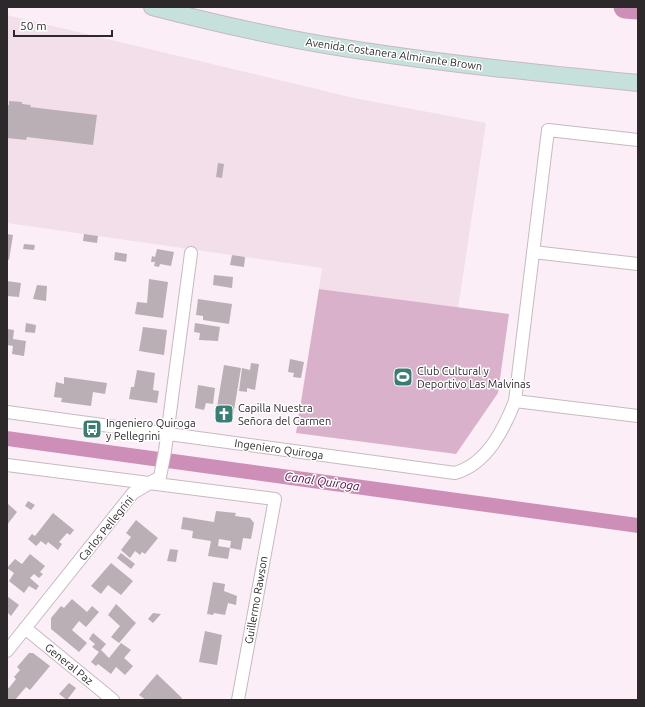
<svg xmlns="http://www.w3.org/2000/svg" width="645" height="707" font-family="Ubuntu,sans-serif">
<rect width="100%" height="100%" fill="#fbeef6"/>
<path fill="#f2dfea" d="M7,15L354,98L486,123L458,308L319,289L322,268L7,223Z"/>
<path fill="#dab1cb" d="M319,289L509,314L498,393L456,454L296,433Z"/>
<path fill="#cd8fb7" d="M7,431L638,518V533L7,446Z"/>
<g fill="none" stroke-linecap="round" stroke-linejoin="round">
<path stroke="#cd8fb7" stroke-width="23" d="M625,7L638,8"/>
</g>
<path fill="#bbafb6" d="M9,101L22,102V104L31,105L30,107L97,115L93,145L27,137L26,140L7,138V105H9Z
M218,163L224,164L222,178L216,177Z
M7,234L13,235L9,260L7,259Z
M84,234L98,236L97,243L83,241Z
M24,244L35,245L34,250L23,249Z
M157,249L174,252L171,266L160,264L159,267L154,266L155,262H151L152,256L155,257Z
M115,252L127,254L126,262L114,260Z
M232,255L245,257L244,267L230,265Z
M214,275L233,277L232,288L213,285Z
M149,279L168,282L163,318L135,314L137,302L147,303Z
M7,281L21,283L19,297L7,296Z
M37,285L47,286L46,301L33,299Z
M198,299L232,304L229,324L203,320V316L196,315Z
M26,323L36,325L35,333L25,332Z
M195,323L220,327L218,341L199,340L200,333L194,332Z
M143,327L167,330L164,355L139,351Z
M7,329L14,330L13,339L26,341L24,356L12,354L13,346L7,345Z
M290,359L304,362L301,378L293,377L294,373L288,372Z
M251,363L259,364L255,390L247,388V392L239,391L242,368L250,370Z
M224,365L241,368L233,416L216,413Z
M137,370L155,373L153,390L159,391L157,403L129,399L131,387H134Z
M64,377L107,383L105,394L93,392L91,406L61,402L62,398L54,397L56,382L64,384Z
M198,385L215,388L213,404L206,403L204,410L195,408Z
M28,501L35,505L31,510L25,506Z
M7,503L17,512L7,525Z
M216,511L236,513L235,516L250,518L254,523L251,539L243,538L241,550L230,548L231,541L219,539L218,546L230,548L228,559L208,556L211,541L192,538L193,531L181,529L183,517L214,522Z
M53,513L74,530L70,535L67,533L59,542L62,544L58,550L48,542L46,545L41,541L36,546L28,539L32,534L35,536Z
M136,520L158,538L145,554L142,552L140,555L135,551L130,558L121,550L131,537L126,533Z
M170,549L178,550L176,562L167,561Z
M121,553L135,564L131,569L117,558Z
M30,554L45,566L40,572L43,574L39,578L34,574L30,578L39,586L36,590L29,586L24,593L9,581L14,573L7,568L15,559L22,564Z
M111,563L133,581L121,595L108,585L101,594L91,586Z
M213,582L225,584L224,591L237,596L236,605L228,603L225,615L214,613L213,615L207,614Z
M7,596L19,605L11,616L7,612Z
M72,599L87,612L92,606L99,612L86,627L79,621L72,630L87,643L79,652L51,629V618L61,606L64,608Z
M116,604L136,623L119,643L111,637L120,626L108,615Z
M153,613L161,614L153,623L148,619Z
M205,631L222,635L217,665L199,662Z
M93,633L106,644L101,650L109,658L121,643L131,650L124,658L133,666L125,675L116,667L111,674L98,664L96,666L91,662L99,652L92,647L95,644L89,639Z
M29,653H33L50,666L30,690L26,687L15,700H7V687L9,688L16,679L14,677L20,670L17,667Z
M157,674L182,698L181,700H146L139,695Z
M69,683L76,688L67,700L59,694Z"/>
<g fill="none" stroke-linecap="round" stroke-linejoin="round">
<defs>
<path id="minor" d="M533,252L638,264
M515,401L638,416
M7,412L455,473C487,464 504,429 515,401L548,130L638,140
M7,465L275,499L238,700
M25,628L113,700
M7,651L133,493L160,477L165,451L191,253"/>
<path id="secondary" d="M152,7C214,23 275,37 338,47C437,63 538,73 638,83"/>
</defs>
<use href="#minor" stroke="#c6bac1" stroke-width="14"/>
<use href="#secondary" stroke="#c6bac1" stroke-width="18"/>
<use href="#minor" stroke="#fff" stroke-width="12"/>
<use href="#secondary" stroke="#c6e0dc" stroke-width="16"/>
</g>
<defs>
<symbol id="stadium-square" viewBox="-11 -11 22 22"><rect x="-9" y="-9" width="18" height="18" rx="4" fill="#397e72" stroke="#fff"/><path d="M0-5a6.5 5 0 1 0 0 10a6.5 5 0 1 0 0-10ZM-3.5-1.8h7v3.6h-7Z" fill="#fff"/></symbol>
<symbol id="church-square" viewBox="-11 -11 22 22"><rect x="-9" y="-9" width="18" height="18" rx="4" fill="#397e72" stroke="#fff"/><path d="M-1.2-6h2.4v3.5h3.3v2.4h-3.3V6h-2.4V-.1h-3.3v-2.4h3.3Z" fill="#fff"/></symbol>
<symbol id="bus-square" viewBox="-11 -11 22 22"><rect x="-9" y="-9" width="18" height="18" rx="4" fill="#397e72" stroke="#fff"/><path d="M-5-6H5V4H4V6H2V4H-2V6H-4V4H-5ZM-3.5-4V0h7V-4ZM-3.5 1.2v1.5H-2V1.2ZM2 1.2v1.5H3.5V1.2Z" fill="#fff"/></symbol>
</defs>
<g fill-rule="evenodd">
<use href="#stadium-square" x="392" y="366" width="22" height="22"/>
<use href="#church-square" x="213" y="403" width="22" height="22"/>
<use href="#bus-square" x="81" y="418" width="22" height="22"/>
</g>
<g text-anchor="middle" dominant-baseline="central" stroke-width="3" stroke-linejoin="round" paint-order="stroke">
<g font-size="11" fill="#2d292b" stroke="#fff">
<text transform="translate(394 54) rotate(8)">Avenida Costanera Almirante Brown</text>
<text transform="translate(279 449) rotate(8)">Ingeniero Quiroga</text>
<text transform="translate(106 528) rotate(-51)">Carlos Pellegrini</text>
<text transform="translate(256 600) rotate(-80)">Guillermo Rawson</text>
<text transform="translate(69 664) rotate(39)">General Paz</text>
</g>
<g font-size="11" fill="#2d292b" stroke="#fff" text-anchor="start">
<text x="417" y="371">Club Cultural y<tspan x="417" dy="13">Deportivo Las Malvinas</tspan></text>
<text x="238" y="408">Capilla Nuestra<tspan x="238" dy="13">Señora del Carmen</tspan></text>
<text x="106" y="423">Ingeniero Quiroga<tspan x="106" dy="13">y Pellegrini</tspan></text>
</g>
<g font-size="12" font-style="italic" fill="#50053e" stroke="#fff">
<text transform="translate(322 481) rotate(8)">Canal Quiroga</text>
</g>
</g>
<rect width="645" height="707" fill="none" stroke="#2d292b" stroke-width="16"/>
<path d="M14 30v6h98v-6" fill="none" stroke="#2d292b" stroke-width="2"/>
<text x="20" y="30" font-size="12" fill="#2d292b" stroke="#ffffff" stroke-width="3" paint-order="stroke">50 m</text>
</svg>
